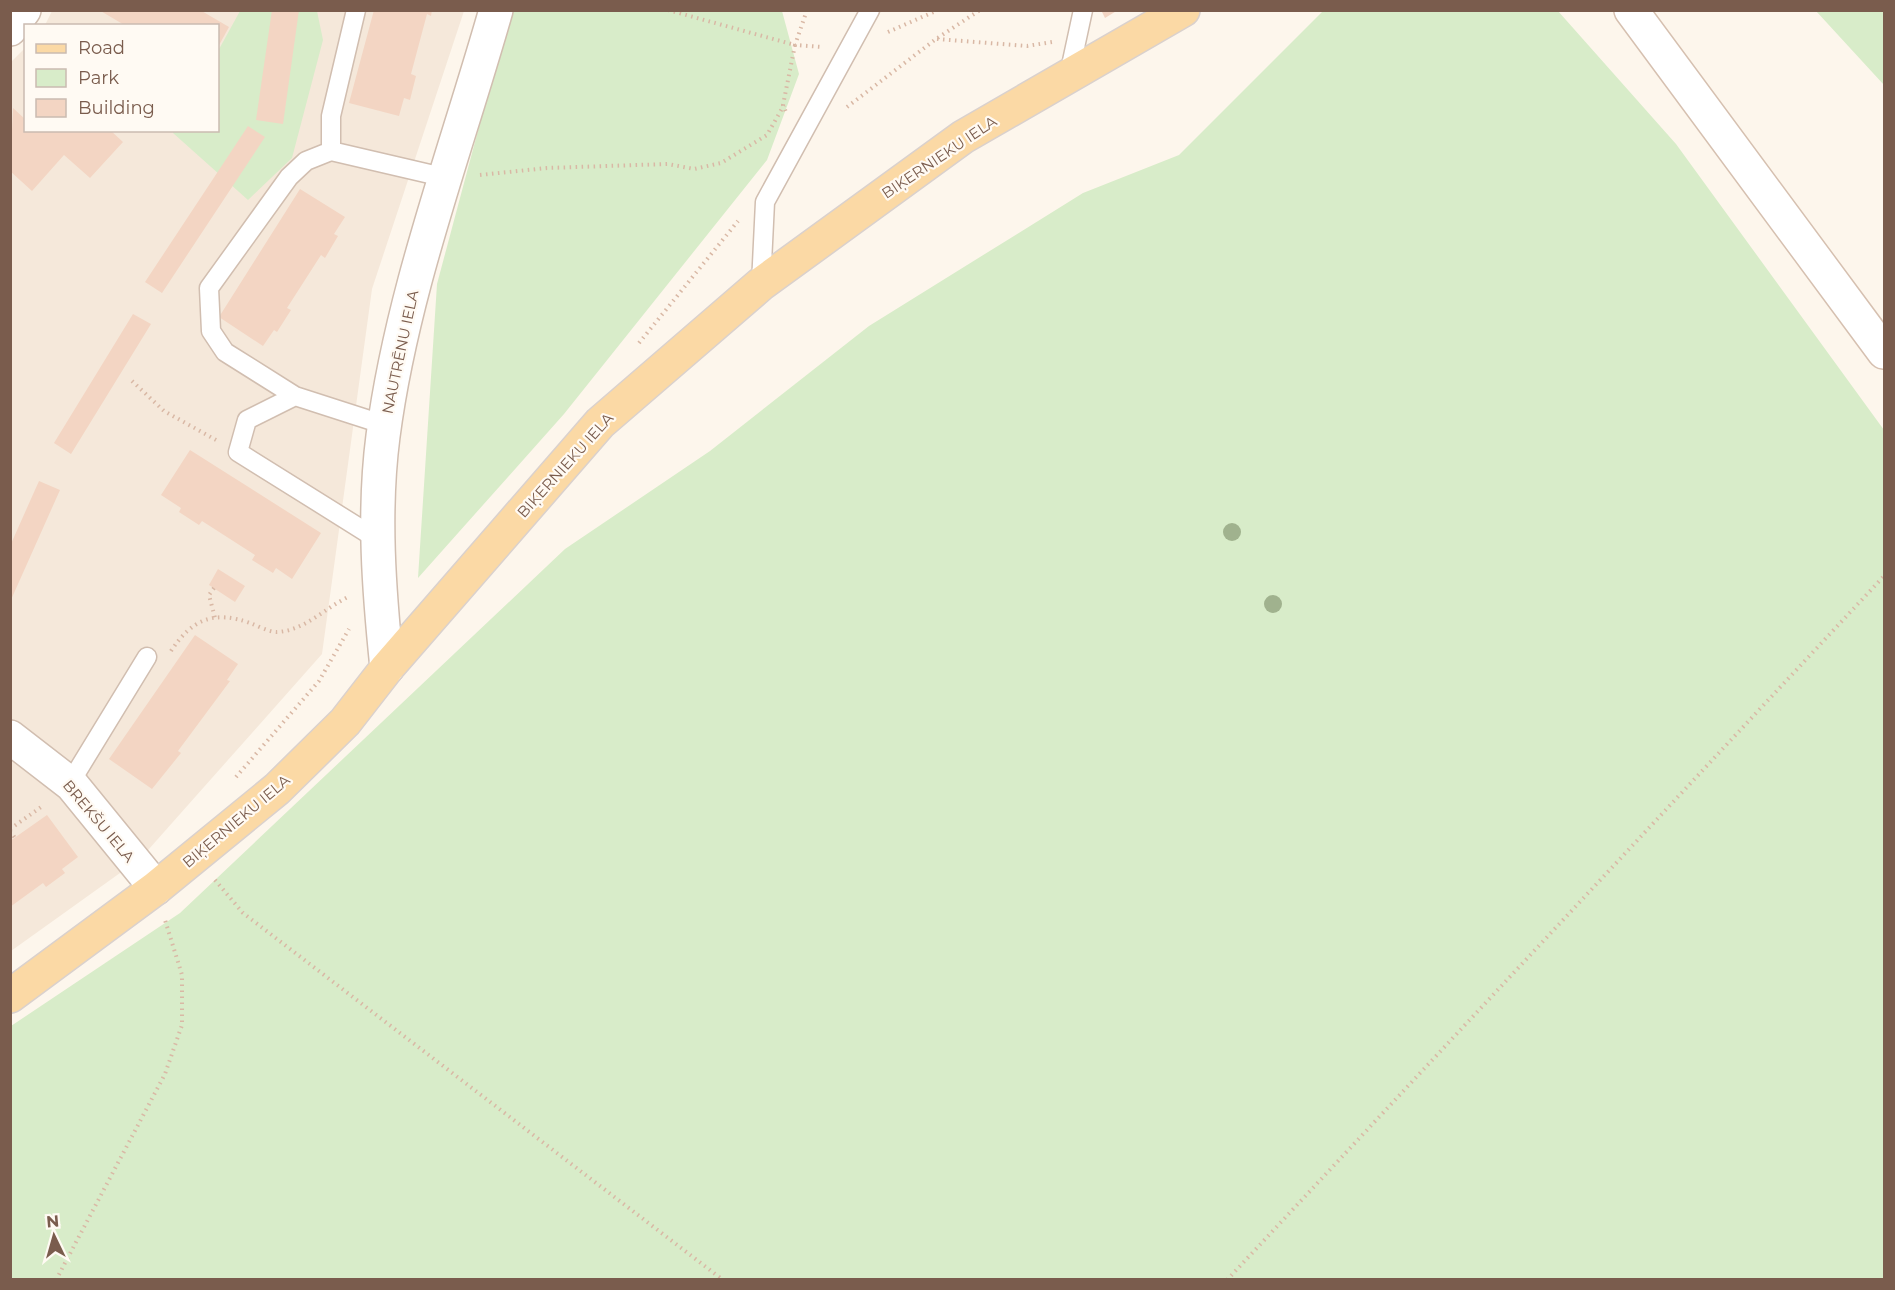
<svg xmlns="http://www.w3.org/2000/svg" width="1895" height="1290" font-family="Montserrat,sans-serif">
<rect width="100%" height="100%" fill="#fdf6ec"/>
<path fill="#f5e8da" d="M52,11H464L372,289L322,654L141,858L11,951V62L25,48L26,130H218V26L45,25Z"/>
<path fill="#d8ecc9" d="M1324,10L1558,11L1676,144L1884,430V1279H11V1026L180,913L565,549L710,451L869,326L1083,193L1179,155Z
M240,11H317L323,40L292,158L248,200L173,133L174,131L218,130V51Z
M510,11H782L799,74L767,160L564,414L418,578L437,284Z
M1816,11H1884V85Z"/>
<path fill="#f3d5c3" d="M99,10H200L229,27L218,47V26H126Z
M272,10H299L283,124L256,120Z
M374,10H432L431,16L427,14L411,74L416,76L410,100L404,98L399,116L349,103Z
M1101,10H1118L1105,18Z
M13,108L26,120V130H110L123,142L90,178L64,155L32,191L10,171Z
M248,126L265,137L162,293L145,282Z
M300,189L345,217L334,234L338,236L325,258L321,255L287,308L291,310L277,332L274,330L263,346L219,317Z
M133,314L151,324L71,454L54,443Z
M190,450L321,533L292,579L276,568L273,573L252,560L255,555L202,521L199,525L179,512L181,508L161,495Z
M39,481L60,490L10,602V546Z
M218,569L245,586L235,602L209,585Z
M195,635L238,664L227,680L230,681L178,751L181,753L152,789L109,759Z
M47,815L78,857L62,869L65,873L46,887L43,883L10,907V841Z"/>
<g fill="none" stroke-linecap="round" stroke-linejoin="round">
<defs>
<path id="lane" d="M1069,75L1083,10
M331,151V116L356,10
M761,284L765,202L870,10
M295,396L225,352L211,331L209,288L289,177L306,161L331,151L447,178
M377,539L238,452L247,420L295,396L385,425
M70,783L147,657"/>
<path id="street" d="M10,29L24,10
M387,668C379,591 373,513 383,436C402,291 456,151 496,10
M10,737L72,785L156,888"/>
<path id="secondary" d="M1631,10L1884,352"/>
<path id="primary" d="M10,996L156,888L277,789L345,722L387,668L600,423L761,284L963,137L1183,10"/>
</defs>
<use href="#lane" stroke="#d1beb0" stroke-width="21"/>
<use href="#street" stroke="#d1beb0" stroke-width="36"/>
<use href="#secondary" stroke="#d6c0b0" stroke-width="36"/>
<use href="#primary" stroke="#dad1cd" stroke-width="36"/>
<path stroke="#d9b8a5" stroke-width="4" stroke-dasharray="1.5 4.5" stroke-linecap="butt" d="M668,10L795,45L783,105L786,112
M807,10L795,45L822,47
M888,32L938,10
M937,39L1027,46L1052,42
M847,107L936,39L980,10
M480,175L547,168L668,164L694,169L721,163L767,135L784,105
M639,343L738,221
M132,381L164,411L216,440
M214,588L209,595L215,618
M171,651C192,619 214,610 250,623C258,626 269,632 277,632C304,631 325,608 348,597
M236,777L319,681L349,629
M10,829L44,805
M10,831L15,838
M215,880L243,913L723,1280
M56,1280L165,1074L182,1025V975L165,920
M1227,1280L1884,576"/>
<use href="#lane" stroke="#fff" stroke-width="18"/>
<use href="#street" stroke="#fff" stroke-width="33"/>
<use href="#secondary" stroke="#fff" stroke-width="33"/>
<use href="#primary" stroke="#fbd9a5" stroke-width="33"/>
</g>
<g fill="#a0b28e">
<circle cx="1232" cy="532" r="9"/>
<circle cx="1273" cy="604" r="9"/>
</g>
<g text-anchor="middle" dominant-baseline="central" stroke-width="4.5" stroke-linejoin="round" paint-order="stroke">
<g font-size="15" fill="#7a5c4d" stroke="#fffaf3">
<text transform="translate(939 157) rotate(-34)">BIĶERNIEKU IELA</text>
<text transform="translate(400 352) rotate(-78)">NAUTRĒNU IELA</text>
<text transform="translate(565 465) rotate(-48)">BIĶERNIEKU IELA</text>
<text transform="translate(99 821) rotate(50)">BREKŠU IELA</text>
<text transform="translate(236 821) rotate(-40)">BIĶERNIEKU IELA</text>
</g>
</g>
<rect width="1895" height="1290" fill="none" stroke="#7a5c4d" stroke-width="24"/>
<rect x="24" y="24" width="195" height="108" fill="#fffaf3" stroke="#cabbb1" stroke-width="1.5"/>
<rect x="36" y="44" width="30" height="9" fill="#fbd9a5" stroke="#cabbb1" stroke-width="1.5"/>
<text x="78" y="54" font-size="18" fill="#7a5c4d">Road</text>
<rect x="36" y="69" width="30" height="18" fill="#d8ecc9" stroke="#cabbb1" stroke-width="1.5"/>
<text x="78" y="84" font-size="18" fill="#7a5c4d">Park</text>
<rect x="36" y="99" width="30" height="18" fill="#f3d5c3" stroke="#cabbb1" stroke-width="1.5"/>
<text x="78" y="114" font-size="18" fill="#7a5c4d">Building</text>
<g transform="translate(54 1236) rotate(355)" stroke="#fffaf3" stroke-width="4.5" paint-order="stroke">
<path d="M0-4.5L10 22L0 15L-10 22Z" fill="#7a5c4d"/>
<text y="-9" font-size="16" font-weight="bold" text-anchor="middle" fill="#7a5c4d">N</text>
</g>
</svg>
